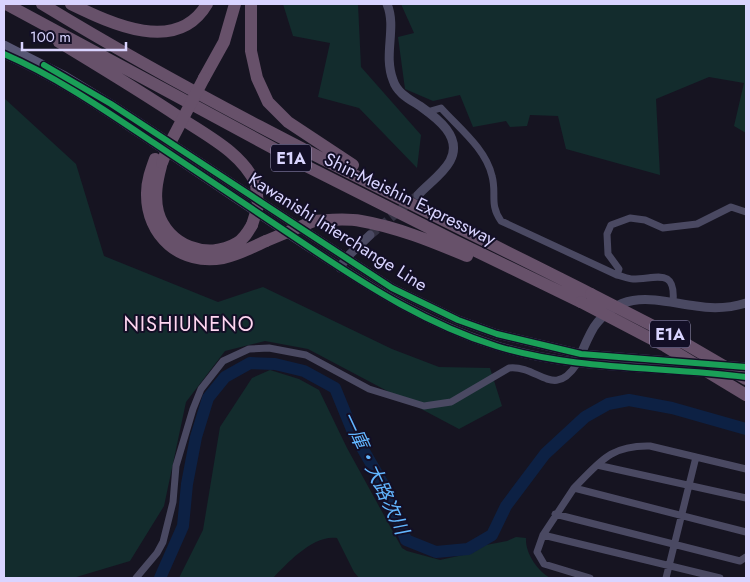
<svg xmlns="http://www.w3.org/2000/svg" width="750" height="582" font-family="Jost,'Noto Sans JP',sans-serif">
<rect width="100%" height="100%" fill="#161421"/>
<path fill="#132c2d" d="M283,4H358L361,67L421,135L417,168L359,108L318,97L330,43L293,36Z
M401,4H746V133L734,126L744,83L709,77L656,99L660,175L566,149L558,116L530,115L527,126L510,127L506,121L473,127L460,95L433,101L405,89L398,37L414,33Z
M4,98L76,164L104,256L218,302L263,287L392,349L439,367L490,368L502,406L459,429L308,349L265,341L225,351L186,402L164,506L130,561L73,578H4Z
M270,370L299,379L319,390L347,448L402,548L407,551L440,560L472,553L486,545L507,541L516,537L526,538C525,553 538,572 551,578H359L354,572L337,538C314,534 287,563 273,578H179L203,530L220,427L252,378Z"/>
<g fill="none" stroke-linecap="round" stroke-linejoin="round">
<path stroke="#0d2144" stroke-width="12" d="M160,578L183,526L187,484L196,437L208,398L225,377L250,363L275,364L304,371L335,388L353,432L387,491L406,540L436,552L468,549L492,535L506,506L545,454L585,417L608,404L629,400L672,408L746,429"/>
<path stroke="#333142" stroke-width="9" stroke-dasharray="9 4.5" stroke-linecap="butt" d="M370,235L418,195"/>
<path stroke="#4a4962" stroke-width="7" d="M427,112L441,108C459,128 486,149 492,176C497,194 489,204 501,221L617,275C622,276 628,279 633,279C656,279 676,267 673,302
M617,275L619,269L608,254L607,234L611,225L630,218L645,220L663,228L697,224L731,207L746,212
M597,465L746,498
M746,469L650,446C610,445 600,462 574,488L746,532
M574,488L543,535L720,578
M555,514L740,561L746,557
M543,535L537,552L544,564L590,578
M136,578L157,553L163,542L173,502L176,466L193,409L201,389L223,361L249,349L269,348L306,355L369,389L424,406L451,402L509,368C539,365 553,400 577,364
M666,578L696,457"/>
<path stroke="#4a4962" stroke-width="9" d="M387,4C397,28 383,54 393,80C397,93 409,99 420,106C437,118 463,137 450,161C443,174 428,184 418,195
M340,268L346,258L370,235
M579,359C583,349 588,337 594,327C622,287 657,301 696,306C713,309 730,308 746,303"/>
<path stroke="#575674" stroke-width="9" d="M4,45L65,76L111,104L392,288L458,320L497,334L581,354L746,367
M4,54C53,75 98,106 142,135C191,168 240,201 289,234C354,277 419,321 494,345C574,371 657,365 739,376"/>
<path stroke="#67516a" stroke-width="12" d="M6,4L308,167L455,241L581,302
M42,4C219,112 407,201 591,294
M71,4C112,24 177,55 207,4
M251,4V51L257,78L268,102L288,122L353,165
M59,42C100,67 140,91 179,117C207,136 241,152 256,184
M204,78L224,42L235,4
M155,159C151,170 147,181 147,193C146,236 181,266 223,258C238,255 253,247 266,241
M161,166C157,181 154,196 158,212C167,245 207,261 237,243C244,239 248,232 252,225
M314,221C330,220 345,218 361,221C397,227 433,242 467,256"/>
<path stroke="#67516a" stroke-width="12" d="M162,163L168,147L204,78
M252,225L258,206L256,184
M266,241L314,221
M591,294L667,333L746,379
M581,302L665,346L746,395"/>
<defs>
<path id="cycleway" d="M4,54C57,77 106,111 154,143C207,179 260,214 312,249C370,288 429,325 496,346C577,371 662,366 746,377
M44,65L111,104L392,288L458,320L497,334L581,354L746,367"/>
</defs>
<use href="#cycleway" stroke="#130f26" stroke-width="9"/>
<use href="#cycleway" stroke="#1a9f57" stroke-width="6"/>
</g>
<g text-anchor="middle" dominant-baseline="central" stroke-width="4" stroke-linejoin="round" paint-order="stroke">
<g fill="#130f26" stroke="#9e99be" stroke-width="1">
<rect x="271" y="144.5" width="40" height="27" rx="4"/>
<rect x="650" y="320.5" width="40" height="27" rx="4"/>
</g>
<g font-size="16" font-weight="bold" fill="#d9d4ff">
<text x="291" y="158">E1A</text>
<text x="670" y="334">E1A</text>
</g>
<g font-size="18" fill="#d9d4ff" stroke="#130f26">
<text transform="translate(410 199) rotate(26)">Shin-Meishin Expressway</text>
<text transform="translate(338 232) rotate(32)">Kawanishi Interchange Line</text>
</g>
<g font-size="19" font-style="italic" fill="#62b6ff" stroke="#130f26">
<text transform="translate(375 473) rotate(65)">一庫・大路次川</text>
</g>
<g font-size="20" letter-spacing="1" fill="#ffd6f0" stroke="#130f26">
<text x="189" y="324">NISHIUNENO</text>
</g>
</g>
<rect width="750" height="582" fill="none" stroke="#d9d4ff" stroke-width="10"/>
<path d="M22 42v8h104v-8" fill="none" stroke="#d9d4ff" stroke-width="2.5"/>
<text x="30" y="42" font-size="15" fill="#d9d4ff" stroke="#130f26" stroke-width="4" paint-order="stroke">100 m</text>
</svg>
